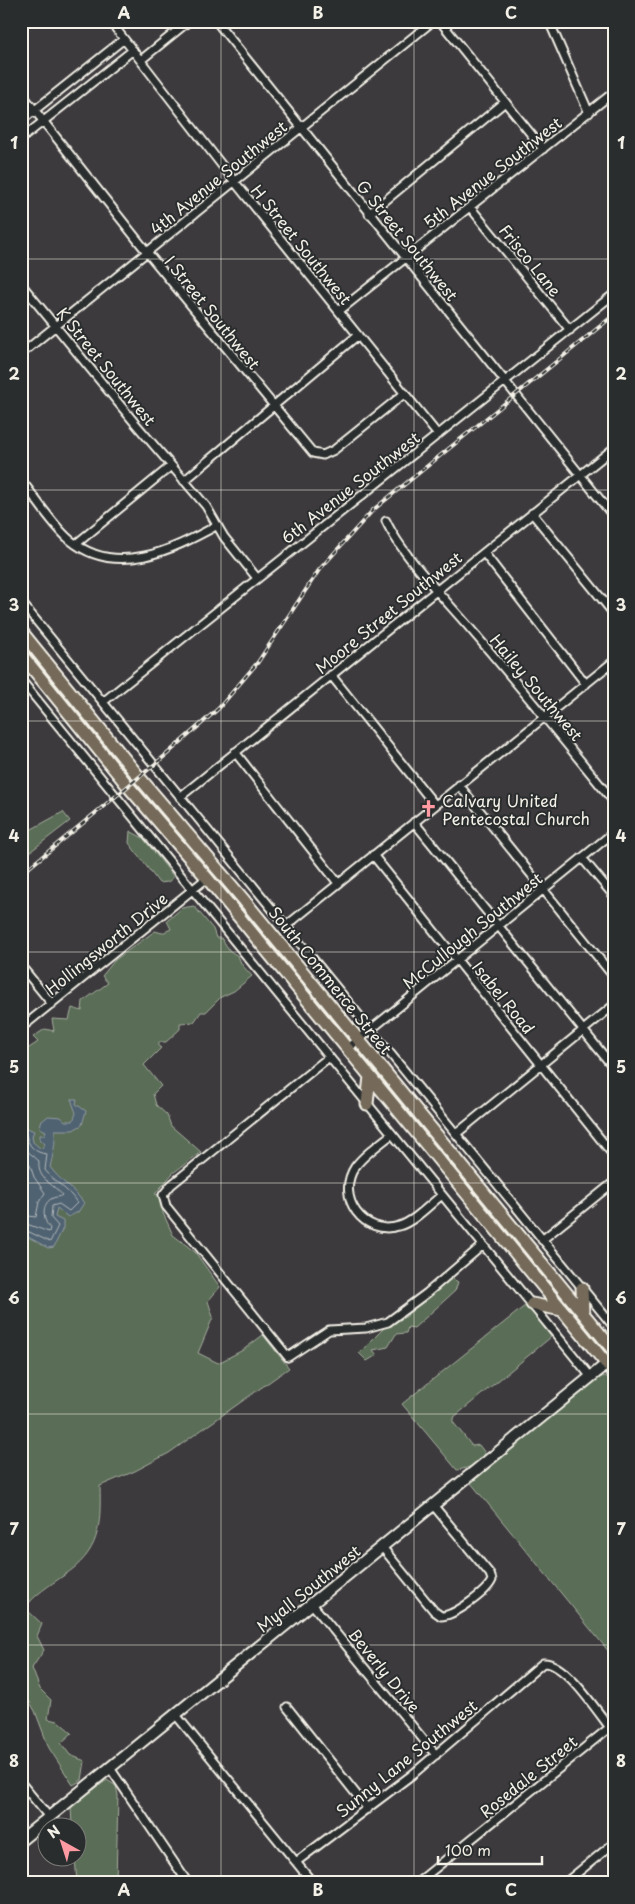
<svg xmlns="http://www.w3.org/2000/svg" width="635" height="1904" font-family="'Playpen Sans',sans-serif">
<rect width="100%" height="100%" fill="#3d3a3e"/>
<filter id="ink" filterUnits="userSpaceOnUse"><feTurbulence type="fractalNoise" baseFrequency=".02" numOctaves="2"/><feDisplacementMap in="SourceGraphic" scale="10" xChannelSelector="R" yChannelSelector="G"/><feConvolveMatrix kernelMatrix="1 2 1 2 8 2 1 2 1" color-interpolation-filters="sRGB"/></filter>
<g filter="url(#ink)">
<path fill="#5a6d57" stroke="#a7afa0" d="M63,812L70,821L31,851L21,866V835Z
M130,831L143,838L174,877L168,882L159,883L129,843Z
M194,906L213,929L216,938H221L230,951L238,956L242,965L252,976L234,991L221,997L206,1012H201L194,1022L180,1023V1029L166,1042H159V1047L161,1048L144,1065L161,1086L153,1094L156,1105L167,1115L171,1126L201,1152L173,1173L155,1194L160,1195L163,1213L173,1235L195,1252L220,1287L208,1301L213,1317L198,1353L218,1363L243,1350L263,1335L289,1368L169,1453L135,1471L100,1486C101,1527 100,1552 63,1576C49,1586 35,1594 25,1608L42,1624L37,1636L44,1650L32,1668L40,1689L51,1700L48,1719L58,1721L72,1733L61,1743L70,1755L85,1761L82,1780L73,1785L49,1748L35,1711L21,1687V1049L26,1050L38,1042L33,1037L45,1029L54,1031L52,1019L69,1020L72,1008L82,1011L83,1001L108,983L102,976L115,960L155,931L162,933L171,929L167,921L182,908Z
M451,1278L458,1282L455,1291L414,1328L408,1327L406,1333L396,1334L388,1347L373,1350L377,1355L367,1361L359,1353L385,1327L407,1316L409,1311Z
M526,1305L528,1306L551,1337L453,1418V1422L472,1446L479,1445L485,1453C479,1465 469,1468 457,1470L402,1404Z
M605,1376L614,1383V1658L471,1483L596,1379Z
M107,1780L116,1786L118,1795L116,1883H77L75,1857L78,1856V1826H72L71,1806Z"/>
<path fill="#506272" stroke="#929ba1" d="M71,1099H77L76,1104L86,1111L82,1125L73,1130H55C56,1141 53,1156 50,1167C60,1181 74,1189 84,1203L78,1212L68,1217L57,1208L55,1217L63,1221V1228L54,1247L48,1248L21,1233V1125L34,1131L32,1136L33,1142L41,1149L45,1144L40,1139V1135H44L46,1131L40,1128L41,1122L48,1116L61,1117L65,1121H73L76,1113Z"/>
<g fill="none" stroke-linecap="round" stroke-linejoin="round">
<path stroke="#b2b8b9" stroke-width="1" d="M21,1131L26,1134C28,1146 35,1153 47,1154L45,1170C55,1183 69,1189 77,1203L69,1211L59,1204L52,1206L51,1218L58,1226L50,1242L21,1228
M21,1141L25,1149L39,1161C37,1180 53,1183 62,1195C59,1198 55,1196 51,1199C41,1205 43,1221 50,1228L49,1232L21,1222
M21,1156L30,1165L34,1177L45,1193L39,1202L36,1217L21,1215"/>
<defs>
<path id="street" d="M110,21L234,181L438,435
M216,21L614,517
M440,21L543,149
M549,21L589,113
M141,60L189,21
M21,93L147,252L313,453L323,455L334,450L405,393
M21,121L124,39
M21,139L133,50
M470,207L570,330
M369,214L505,102
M21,284L134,422L206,506L224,537L257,578
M339,311L614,92
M21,354L433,21
M21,480C36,498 52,525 70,540C116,578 172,550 216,526
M184,481L358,335
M532,513L614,614
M386,521C401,554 444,598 468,626C518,684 566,743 614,802
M76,544L171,466
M484,553L586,684
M21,602L614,1327
M331,675L435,805
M21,680L591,1377
M103,702L614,294
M235,752L338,883
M459,785L614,977
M180,797L614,448
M414,822L614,1068
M373,855L614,1156
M582,858L614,896
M286,926L614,661
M21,966L52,1004
M21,1028L207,878
M347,1049L614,832
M329,1057L171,1185L163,1195L166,1206L288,1357L329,1330L366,1328L388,1322L427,1293L483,1245
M392,1134C380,1144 364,1154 355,1167C335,1197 364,1237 399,1226C415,1221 429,1205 442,1195
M456,1134L614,1005
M542,1240L614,1182
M382,1547L434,1611L441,1616C454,1616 487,1592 492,1580L490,1574L433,1505
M312,1604L436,1755
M287,1707L368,1809
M176,1715L313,1883
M110,1768L188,1883
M21,1783L49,1817
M296,1862L413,1774L543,1663C566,1661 600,1716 614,1733
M417,1883L609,1728
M565,1883L614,1843"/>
<path id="secondary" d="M21,1840L614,1358"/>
<path id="primary" d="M21,631L139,777L243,899L614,1351
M21,654L128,786L207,878L614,1373
M367,1104L370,1076
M582,1288L583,1313
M532,1304L562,1310"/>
</defs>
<use href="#street" stroke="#f4f1e8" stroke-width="11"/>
<use href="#secondary" stroke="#f4f1e8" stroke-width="14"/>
<use href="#primary" stroke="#f4f1e8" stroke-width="15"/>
<use href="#street" stroke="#2a2d2e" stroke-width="7"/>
<use href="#secondary" stroke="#2a2d2e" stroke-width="10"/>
<use href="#primary" stroke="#746a5a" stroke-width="11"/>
<defs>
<path id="rail" d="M21,874L166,755L219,708L258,662L319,570L373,510L614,315"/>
</defs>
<use href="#rail" stroke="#f4f1e8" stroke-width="4"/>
<use href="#rail" stroke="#2a2d2e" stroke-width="2" stroke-dasharray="5.5" stroke-linecap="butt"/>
</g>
</g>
<path fill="none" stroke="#f4f1e8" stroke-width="1" stroke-opacity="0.55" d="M221,21V1883M414,21V1883M21,259H614M21,490H614M21,721H614M21,952H614M21,1183H614M21,1414H614M21,1645H614"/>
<defs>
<symbol id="church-bare" viewBox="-9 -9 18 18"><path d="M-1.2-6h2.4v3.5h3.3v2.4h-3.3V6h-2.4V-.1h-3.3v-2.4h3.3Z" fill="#ff9aa2" stroke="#2a2d2e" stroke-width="2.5" paint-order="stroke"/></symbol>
</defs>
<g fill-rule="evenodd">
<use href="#church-bare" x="416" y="796" width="25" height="25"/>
</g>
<g text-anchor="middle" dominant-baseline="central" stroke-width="4" stroke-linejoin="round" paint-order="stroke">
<g font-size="16" fill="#f4f1e8" stroke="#2a2d2e">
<text transform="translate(492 172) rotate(-38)">5th Avenue Southwest</text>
<text transform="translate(218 177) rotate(-39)">4th Avenue Southwest</text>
<text transform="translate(408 240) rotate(51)">G Street Southwest</text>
<text transform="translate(302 244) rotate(51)">H Street Southwest</text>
<text transform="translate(531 260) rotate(51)">Frisco Lane</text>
<text transform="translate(213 312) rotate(51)">I Street Southwest</text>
<text transform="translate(107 366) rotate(51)">K Street Southwest</text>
<text transform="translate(350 487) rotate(-38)">6th Avenue Southwest</text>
<text transform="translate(388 612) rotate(-39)">Moore Street Southwest</text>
<text transform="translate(537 687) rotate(50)">Hailey Southwest</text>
<text transform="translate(472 930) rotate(-39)">McCullough Southwest</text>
<text transform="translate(106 943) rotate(-39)">Hollingsworth Drive</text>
<text transform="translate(331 980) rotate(51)">South Commerce Street</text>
<text transform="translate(504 997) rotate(51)">Isabel Road</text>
<text transform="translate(308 1588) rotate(-39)">Myall Southwest</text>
<text transform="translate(385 1670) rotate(51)">Beverly Drive</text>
<text transform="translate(406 1758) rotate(-39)">Sunny Lane Southwest</text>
<text transform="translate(528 1776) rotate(-39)">Rosedale Street</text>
</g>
<g font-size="16" fill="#f4f1e8" stroke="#2a2d2e" text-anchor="start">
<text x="442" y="800">Calvary United<tspan x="442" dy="18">Pentecostal Church</tspan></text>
</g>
</g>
<rect width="635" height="1904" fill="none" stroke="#2a2d2e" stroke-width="55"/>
<g transform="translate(62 1842) rotate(321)"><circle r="24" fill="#2a2d2e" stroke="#7b7b78"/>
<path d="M0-4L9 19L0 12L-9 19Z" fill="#ff9aa2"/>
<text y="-8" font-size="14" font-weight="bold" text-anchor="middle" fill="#f4f1e8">N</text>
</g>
<path d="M438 1856v8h104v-8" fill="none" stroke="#f4f1e8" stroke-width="2.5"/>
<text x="445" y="1856" font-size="15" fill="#f4f1e8" stroke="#2a2d2e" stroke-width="4" paint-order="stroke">100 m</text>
<rect x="28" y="28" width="580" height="1848" fill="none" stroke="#f4f1e8" stroke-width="2"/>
<g font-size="16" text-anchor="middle" font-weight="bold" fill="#f4f1e8">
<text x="124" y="19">A</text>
<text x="318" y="19">B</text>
<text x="511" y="19">C</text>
<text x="14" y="149">1</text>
<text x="621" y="149">1</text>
<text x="14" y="380">2</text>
<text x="621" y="380">2</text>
<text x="14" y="611">3</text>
<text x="621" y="611">3</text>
<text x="14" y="842">4</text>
<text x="621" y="842">4</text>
<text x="14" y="1073">5</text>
<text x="621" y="1073">5</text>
<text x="14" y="1304">6</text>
<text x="621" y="1304">6</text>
<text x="14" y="1535">7</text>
<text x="621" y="1535">7</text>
<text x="14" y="1767">8</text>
<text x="621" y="1767">8</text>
<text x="124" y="1896">A</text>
<text x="318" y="1896">B</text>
<text x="511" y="1896">C</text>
</g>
</svg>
